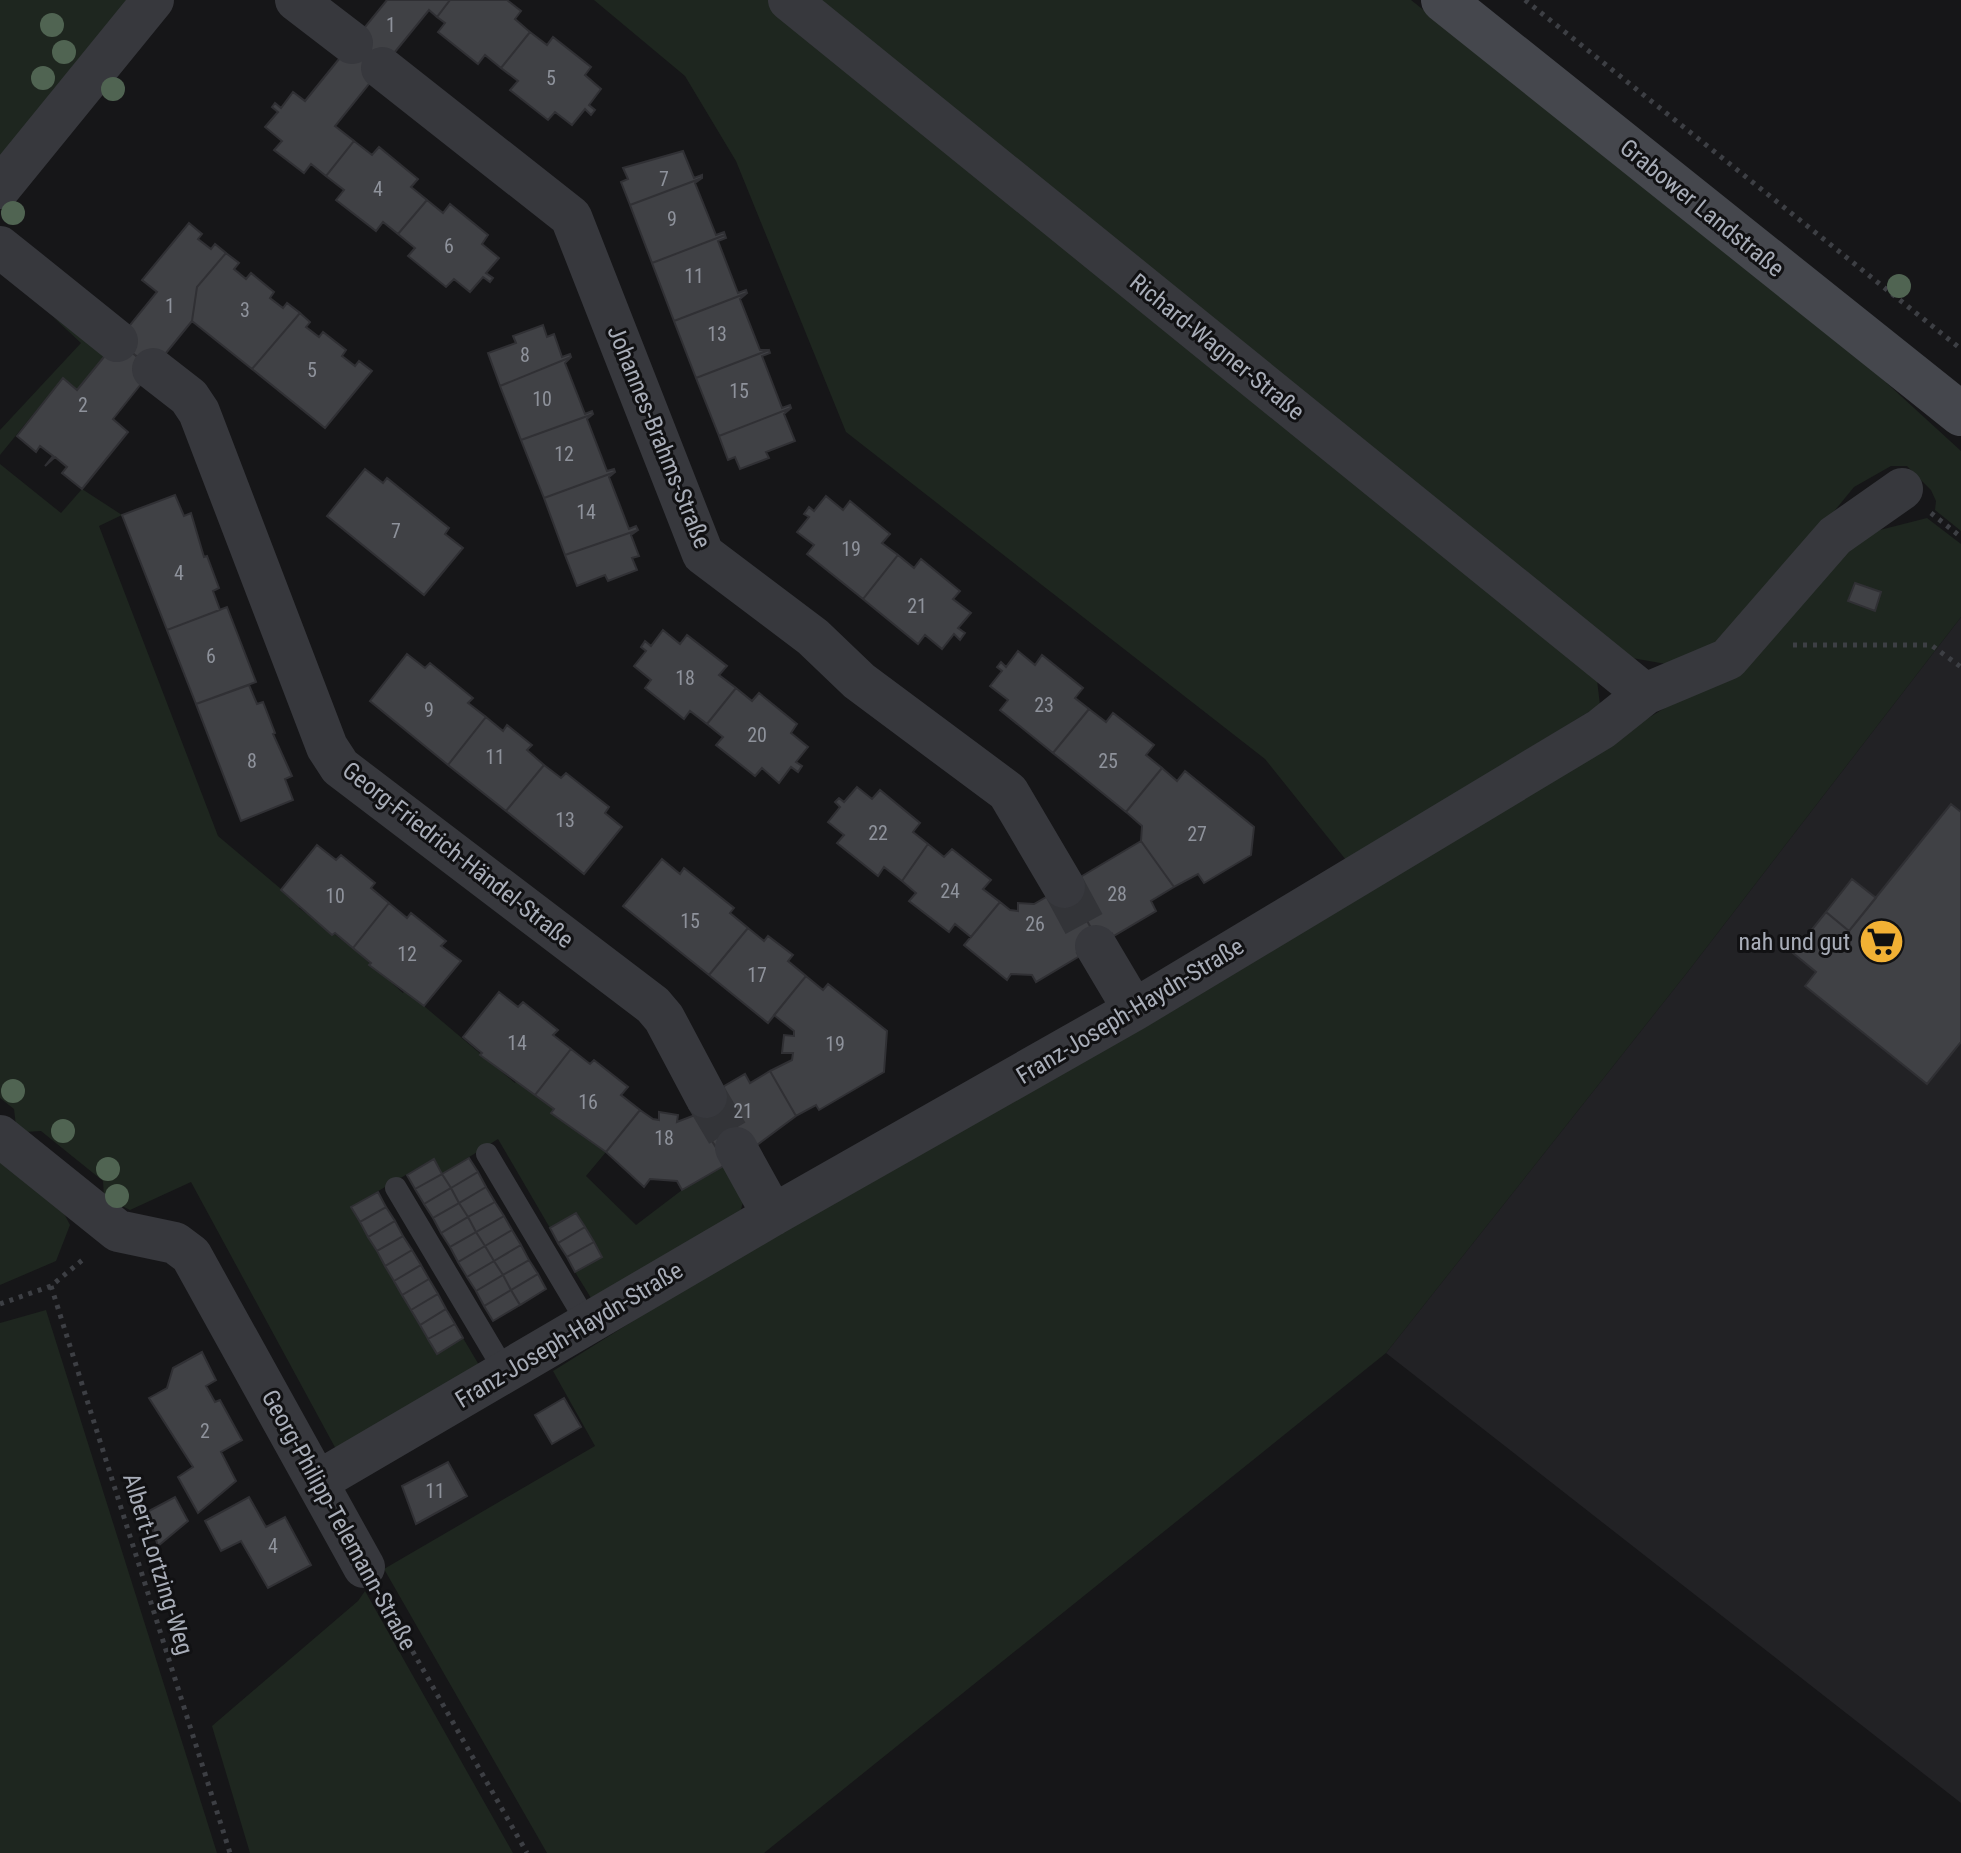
<svg xmlns="http://www.w3.org/2000/svg" width="1961" height="1853" font-family="'Roboto Condensed',sans-serif">
<rect width="100%" height="100%" fill="#161618"/>
<path fill="#222225" d="M1961,617V1803L1386,1353L1686,974Z"/>
<path fill="#1e261f" d="M0,0H136L0,169Z
M594,0H770L1597,680L1600,705L1346,860L1265,759L846,432L736,161L685,76Z
M808,0H1411L1855,354L1961,451V531L1935,510L1936,501L1931,490L1907,466H1891L1854,487L1733,635L1666,664L1632,658Z
M53,317L106,356L77,390L62,379L0,455V430L81,343Z
M0,464L61,513L82,489L122,515L99,526L218,836L300,905L299,908L353,948L403,993L405,990L515,1083L517,1080L554,1109L551,1113L606,1152L586,1176L636,1225L682,1190L727,1164L743,1202L740,1213L591,1298L575,1272L602,1256L577,1213L550,1228L498,1139L442,1174L433,1159L351,1207L437,1353L463,1338L479,1365L337,1451L191,1182L130,1210L104,1197L103,1181L41,1131L24,1132L16,1126L14,1109L0,1098Z
M1927,518L1961,544V617L1686,974L1386,1353L764,1853H547L384,1569L595,1446L553,1371L819,1205L1150,1021L1673,703L1825,566L1872,532Z
M0,1153L56,1198L70,1225L56,1261L0,1285Z
M46,1310L217,1853H0V1323Z
M365,1591L513,1853H250L212,1726L358,1601Z"/>
<path fill="#404145" stroke="#303034" stroke-width="2" d="M387,0H450L437,17L429,10L386,63L356,38Z
M450,0H507L521,11L515,19L530,32L501,68L485,55L478,64L438,32L445,23L437,17Z
M530,32L547,45L553,37L591,67L585,75L601,89L589,105L595,110L591,115L585,109L572,125L555,112L548,120L510,90L518,81L501,68Z
M356,38L386,63L335,126L354,141L326,176L311,164L304,173L274,150L282,141L265,127L278,112L272,107L275,103L281,108L293,92L305,101Z
M354,141L372,155L379,147L418,179L411,187L427,200L398,234L383,222L376,231L336,200L344,190L326,176Z
M683,151L694,178L702,175V178L630,205L621,182L628,179L623,168Z
M702,178L695,183L716,235L724,232L725,235L652,263L630,205Z
M427,200L443,213L450,204L488,235L482,244L499,258L486,273L493,278L490,282L483,277L470,292L454,279L446,287L408,256L415,248L398,234Z
M189,223L202,234L198,239L211,249L215,244L226,253L197,287L192,321L153,369L117,341L157,292L142,280Z
M725,235L726,238L718,241L738,293L746,290L747,293L674,321L652,263Z
M226,253L239,263L234,269L246,279L251,273L274,292L270,298L283,308L287,303L300,313L252,369L192,321L197,287Z
M747,293L740,299L760,350H769L696,378L674,321Z
M300,313L310,322L306,327L319,337L323,332L346,350L342,356L355,366L359,361L372,371L325,428L252,369Z
M543,325L547,337L554,334L562,357L570,354L571,357L500,386L488,353L516,343L513,336Z
M117,341L153,369L113,419L128,432L82,489L62,473L67,467L55,457L45,466L53,456L40,446L36,452L17,436L63,378L77,390Z
M769,350L770,353L762,356L782,408L790,405L791,408L719,436L696,378Z
M571,357L565,363L585,414L592,411L593,414L521,440L500,386Z
M791,408L784,414L795,441L766,452L769,458L740,469L735,457L728,460L719,436Z
M593,414L587,419L607,471L614,469L615,472L544,498L521,440Z
M365,469L383,483L387,478L449,528L445,534L463,548L424,595L327,516Z
M615,472L609,477L629,529L636,526L638,530L565,555L544,498Z
M175,495L184,516L191,513L204,557L207,556L219,588L213,591L220,610L167,630L122,515Z
M826,496L843,510L850,501L890,534L882,543L898,555L863,599L807,554L814,545L797,532L809,517L804,514L809,507L814,511Z
M638,530L631,535L639,556L632,558L637,570L608,581L605,575L577,586L565,555Z
M898,555L914,568L921,559L960,591L953,599L971,613L958,628L965,633L960,640L954,634L942,649L925,635L918,644L863,599Z
M1855,583L1881,592L1875,611L1848,601Z
M227,607L256,682L196,704L167,630Z
M663,630L680,644L687,635L727,666L719,675L736,688L707,724L690,711L684,719L645,688L651,680L634,666L646,651L641,647L645,641L651,646Z
M1018,651L1035,665L1042,655L1083,688L1075,698L1089,709L1053,753L1000,710L1008,700L990,686L1002,671L997,667L1001,662L1006,667Z
M407,654L425,668L430,663L473,698L468,703L486,717L448,765L370,701Z
M249,685L257,704L263,702L275,733L273,734L292,776L285,779L293,800L241,821L196,704Z
M736,688L752,701L759,693L797,724L791,733L808,747L796,762L802,766L798,772L791,767L779,783L762,768L755,776L716,745L723,737L707,724Z
M1089,709L1106,722L1113,713L1154,745L1146,755L1162,768L1126,812L1053,753Z
M486,717L503,731L507,725L532,745L527,750L544,765L506,811L448,765Z
M544,765L561,778L566,773L609,807L605,813L622,827L584,874L506,811Z
M1162,768L1177,781L1185,771L1254,827L1251,855L1204,883L1198,874L1174,887L1141,841L1142,826L1126,812Z
M857,787L872,799L880,790L920,823L913,832L928,844L902,881L884,867L878,876L837,843L844,835L828,822L840,807L835,802L839,798L844,802Z
M1951,804L1961,812V1042L1927,1084L1805,986L1816,972L1793,953L1826,912L1849,931Z
M1141,841L1174,887L1151,901L1156,911L1100,944L1067,885Z
M928,844L944,857L952,849L991,880L983,889L1000,902L971,937L955,924L949,932L909,901L916,893L902,881Z
M317,845L336,860L341,855L375,883L371,888L389,903L353,948L335,933L332,935L281,890Z
M662,859L680,874L684,868L734,908L730,913L748,928L709,975L623,906Z
M1852,879L1876,898L1849,931L1826,912Z
M1067,885L1100,944L1036,982L1032,975L1011,974L1007,980L964,945L1000,902L1010,910L1018,911V903L1034,904Z
M389,903L407,918L411,913L446,941L441,946L461,961L424,1006L369,965L371,963L353,948Z
M748,928L764,941L768,936L793,955L788,961L806,976L768,1023L709,975Z
M806,976L823,990L828,984L887,1031L884,1072L819,1110L816,1105L796,1116L770,1071L792,1060L793,1053H782L784,1035L794,1036V1031L774,1015Z
M499,992L518,1007L523,1002L558,1030L553,1035L571,1049L535,1095L480,1055L482,1053L463,1037Z
M571,1049L590,1064L594,1060L628,1087L621,1095L640,1110L606,1152L551,1113L554,1109L535,1095Z
M770,1071L796,1116L753,1148L722,1157L690,1106L745,1074L750,1083Z
M640,1110L653,1119L659,1120V1112L678,1115L677,1122L695,1115L727,1164L682,1190L677,1181L650,1179L644,1187L606,1152Z
M469,1158L478,1172L451,1188L442,1174Z
M434,1159L442,1174L415,1189L407,1175Z
M478,1172L486,1187L459,1203L451,1188Z
M442,1174L451,1188L424,1204L415,1189Z
M486,1187L495,1202L468,1217L459,1203Z
M451,1188L459,1203L433,1218L424,1204Z
M378,1192L386,1207L360,1222L351,1207Z
M495,1202L504,1216L476,1232L468,1217Z
M459,1203L468,1217L441,1233L433,1218Z
M386,1207L395,1221L368,1237L360,1222Z
M576,1213L585,1227L558,1243L550,1228Z
M504,1216L512,1230L485,1246L476,1232Z
M468,1217L476,1232L450,1247L441,1233Z
M395,1221L403,1236L377,1251L368,1237Z
M585,1227L594,1242L567,1257L558,1243Z
M512,1230L521,1245L494,1261L485,1246Z
M476,1232L485,1246L458,1262L450,1247Z
M403,1236L412,1250L385,1266L377,1251Z
M594,1242L602,1257L575,1272L567,1257Z
M521,1245L529,1260L503,1275L494,1261Z
M485,1246L494,1261L467,1277L458,1262Z
M412,1250L421,1265L394,1281L385,1266Z
M529,1260L538,1274L511,1290L503,1275Z
M494,1261L503,1275L476,1291L467,1277Z
M421,1265L429,1279L402,1295L394,1281Z
M538,1274L546,1289L520,1305L511,1290Z
M503,1275L511,1290L484,1306L476,1291Z
M429,1279L438,1294L411,1310L402,1295Z
M511,1290L520,1305L493,1321L484,1306Z
M438,1294L446,1309L420,1325L411,1310Z
M446,1309L455,1324L428,1339L420,1325Z
M455,1324L463,1338L437,1354L428,1339Z
M202,1352L216,1380L206,1386L215,1402L220,1400L242,1440L221,1452L236,1481L198,1513L178,1477L193,1467L149,1398L167,1388L173,1368Z
M564,1398L581,1427L552,1444L535,1415Z
M448,1462L467,1496L416,1524L402,1486Z
M175,1497L188,1521L158,1546L147,1512Z
M249,1497L266,1527L285,1517L311,1565L268,1588L241,1541L221,1551L205,1521Z"/>
<g fill="none" stroke-linecap="round" stroke-linejoin="round">
<path stroke="#333438" stroke-width="42" stroke-dasharray="42 21" stroke-linecap="butt" d="M1064,887L1096,946
M706,1097L736,1148"/>
<path stroke="#3d3f44" stroke-width="5" stroke-dasharray="4 6" stroke-linecap="butt" d="M1525,0L1961,349
M1931,513L1961,537
M1793,645H1931L1961,667
M51,1286L230,1853
M0,1304L51,1286L86,1257
M383,1599L527,1853"/>
<path stroke="#37383d" stroke-width="22" d="M487,1154L588,1324
M396,1188L506,1373"/>
<path stroke="#37383d" stroke-width="42" d="M296,0L352,43
M789,0L1645,694
M382,68L571,217L703,554L813,637L859,681L1008,792L1064,887
M0,188L153,0
M0,247L117,341
M153,369L189,397L199,412L327,747L340,767L653,1005L664,1018L706,1097
M1096,946L1134,1010
M0,1136L118,1231L175,1243L191,1255L364,1567
M736,1148L773,1215
M317,1482L773,1215L1134,1010L1601,729L1645,694L1728,659L1835,536L1902,489"/>
<path stroke="#45474d" stroke-width="44" d="M1443,0L1961,414"/>
</g>
<g fill="#506452">
<circle cx="52" cy="25" r="12"/>
<circle cx="64" cy="52" r="12"/>
<circle cx="43" cy="78" r="12"/>
<circle cx="113" cy="89" r="12"/>
<circle cx="13" cy="213" r="12"/>
<circle cx="1899" cy="286" r="12"/>
<circle cx="13" cy="1091" r="12"/>
<circle cx="63" cy="1131" r="12"/>
<circle cx="108" cy="1169" r="12"/>
<circle cx="117" cy="1196" r="12"/>
</g>
<defs>
<symbol id="supermarket-disc" viewBox="-11 -11 22 22"><circle r="9.5" fill="#f2b134" stroke="#111113"/><path d="M-6-5.5h2.5l.6 2H6L4.5 2H-2.5L-4.4-4H-6ZM-1.5 3.2a1.3 1.3 0 1 0 .1 0ZM3 3.2a1.3 1.3 0 1 0 .1 0Z" fill="#111"/></symbol>
</defs>
<g fill-rule="evenodd">
<use href="#supermarket-disc" x="1856" y="916" width="51" height="51"/>
</g>
<g text-anchor="middle" dominant-baseline="central" stroke-width="6" stroke-linejoin="round" paint-order="stroke">
<g font-size="20" fill="#8e929b">
<text x="391" y="25">1</text>
<text x="551" y="78">5</text>
<text x="664" y="179">7</text>
<text x="378" y="189">4</text>
<text x="672" y="219">9</text>
<text x="449" y="246">6</text>
<text x="694" y="276">11</text>
<text x="170" y="306">1</text>
<text x="245" y="310">3</text>
<text x="717" y="334">13</text>
<text x="525" y="355">8</text>
<text x="312" y="370">5</text>
<text x="739" y="391">15</text>
<text x="542" y="399">10</text>
<text x="83" y="405">2</text>
<text x="564" y="454">12</text>
<text x="586" y="512">14</text>
<text x="396" y="531">7</text>
<text x="851" y="549">19</text>
<text x="179" y="573">4</text>
<text x="917" y="606">21</text>
<text x="211" y="656">6</text>
<text x="685" y="678">18</text>
<text x="1044" y="705">23</text>
<text x="429" y="710">9</text>
<text x="757" y="735">20</text>
<text x="495" y="757">11</text>
<text x="252" y="761">8</text>
<text x="1108" y="761">25</text>
<text x="565" y="820">13</text>
<text x="878" y="833">22</text>
<text x="1197" y="834">27</text>
<text x="950" y="891">24</text>
<text x="1117" y="894">28</text>
<text x="335" y="896">10</text>
<text x="690" y="921">15</text>
<text x="1035" y="924">26</text>
<text x="407" y="954">12</text>
<text x="757" y="975">17</text>
<text x="517" y="1043">14</text>
<text x="835" y="1044">19</text>
<text x="588" y="1102">16</text>
<text x="743" y="1111">21</text>
<text x="664" y="1138">18</text>
<text x="205" y="1431">2</text>
<text x="435" y="1491">11</text>
<text x="273" y="1546">4</text>
</g>
<g font-size="24" fill="#a8adb8" stroke="#111113">
<text transform="translate(1702 208) rotate(39)">Grabower Landstraße</text>
<text transform="translate(1217 347) rotate(39)">Richard-Wagner-Straße</text>
<text transform="translate(659 437) rotate(68)">Johannes-Brahms-Straße</text>
<text transform="translate(458 855) rotate(38)">Georg-Friedrich-Händel-Straße</text>
<text transform="translate(1130 1011) rotate(-31)">Franz-Joseph-Haydn-Straße</text>
<text transform="translate(569 1335) rotate(-31)">Franz-Joseph-Haydn-Straße</text>
<text transform="translate(339 1520) rotate(61)">Georg-Philipp-Telemann-Straße</text>
<text transform="translate(158 1564) rotate(73)">Albert-Lortzing-Weg</text>
</g>
<g font-size="24" fill="#a8adb8" stroke="#111113" text-anchor="end">
<text x="1850" y="942">nah und gut</text>
</g>
</g>
</svg>
